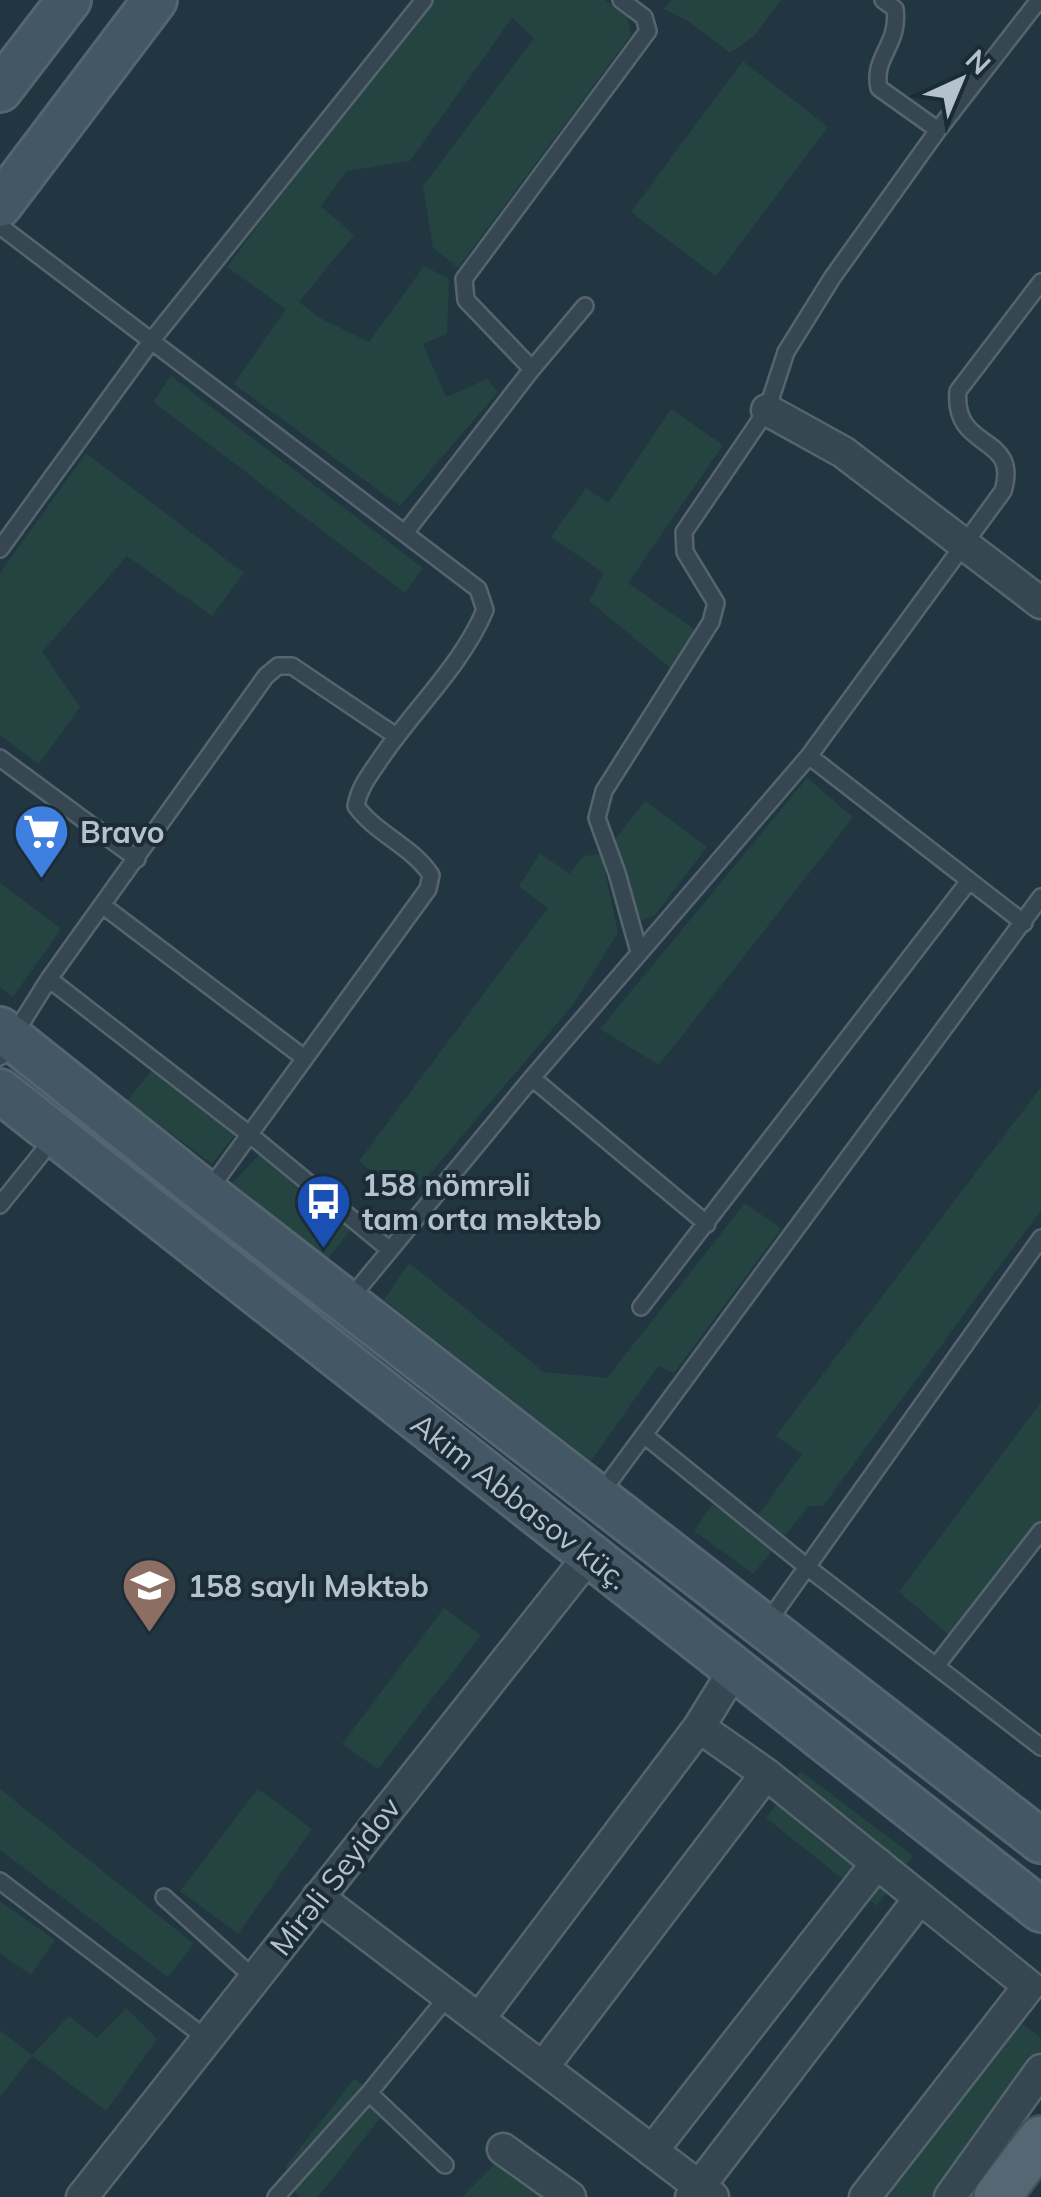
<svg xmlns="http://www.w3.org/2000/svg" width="1041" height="2197" font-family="Mulish,sans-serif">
<rect width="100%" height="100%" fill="#223642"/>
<path fill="#244341" d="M425,0H605L627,16L631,35L458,268L433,248L423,186L534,38L512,18L410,161L347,171L321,206L354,235L299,302L320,318L369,342L424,266L449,279L447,334L423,344L446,397L487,379L498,392L400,506L234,384L286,309L227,267Z
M671,0H781L754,36L730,53L688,21L664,9Z
M743,61L828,127L716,276L631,212Z
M171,376L423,568L405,593L153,402Z
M671,409L723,445L628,583L707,638L684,679L589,601L604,573L551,537L586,488L608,503Z
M86,453L244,573L212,616L127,556L42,652L80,707L39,764L0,735V573Z
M807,778L853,817L659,1065L600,1029Z
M645,801L707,847L655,915L635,923L614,841Z
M540,853L569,874L584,856L601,854L618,933L572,1006L407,1201L359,1161L548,908L519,886Z
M0,883L61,929L13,997L0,987Z
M157,1064L241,1127L212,1164L127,1101Z
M1041,1087V1210L823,1506H809L753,1574L694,1531L712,1505L751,1525L802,1454L776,1436Z
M263,1150L354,1225L328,1259L232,1184Z
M745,1203L781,1229L674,1373L658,1366L591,1461L384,1300L409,1263L544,1372L607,1378Z
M1041,1402V1524L958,1643L899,1592Z
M444,1608L481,1635L378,1769L342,1744Z
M801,1771L913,1856L877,1906L766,1818Z
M0,1789L194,1944L168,1977L0,1850Z
M258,1789L312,1829L238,1934L180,1891Z
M0,1901L55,1940L31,1975L0,1953Z
M997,2004L1041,2038V2092L961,2197H852Z
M126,2008L157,2039L106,2111L32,2056L0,2097V2030L32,2055L69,2016L97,2038Z
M354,2079L392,2103L318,2197H298L286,2166Z
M498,2161L543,2197H462Z"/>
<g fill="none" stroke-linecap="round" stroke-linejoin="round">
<defs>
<path id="service" d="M883,0L895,9C900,45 872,57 879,88L938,130
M0,226L478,589L485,610C462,665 414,709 381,758C371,773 359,787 356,806C376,834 412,846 431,875L428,889L209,1190
M532,369L466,300L464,279L648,31L644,17L621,0
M405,533L532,369L585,306
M0,549L152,340L424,0
M809,756L1024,923
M0,758L137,859
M102,905L303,1057
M639,952L617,873L597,818L604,791L711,622L716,603L685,552L684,532L767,410L786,352L832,278L938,130L1039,0
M49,979L249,1134L390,1250
M0,1057L49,979L266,676L278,666H292L396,736
M532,1078L707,1224
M0,1205L54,1138
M348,1301L532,1078L809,756L1003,491C1021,433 952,452 958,391L1041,282
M641,1307L969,881
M644,1435L807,1567L1041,1747
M598,1497L1041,897
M765,1626L1041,1238
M936,1666L1041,1531
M0,1881L207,2039
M164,1897L254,1978
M369,2093L445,2165
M276,2197L369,2093L448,1996"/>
<path id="minor" d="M767,410L843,452L1041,603
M766,1774L1029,1986L865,2197
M318,1897L713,2197
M479,2019L699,1727L736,1667
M543,2067L766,1774L699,1727
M503,2149L570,2197
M652,2151L877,1863
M82,2197L589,1556
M691,2197L920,1898
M950,2197L1041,2070"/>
<path id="secondary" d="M0,90L69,0
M0,205L155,0
M0,1029L207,1194L1041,1841
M0,1091L1041,1910"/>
<path id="primary" d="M997,2197L1041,2139"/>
</defs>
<use href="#service" stroke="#55656f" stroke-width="20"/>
<use href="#minor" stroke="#55656f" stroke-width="35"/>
<use href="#secondary" stroke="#55656f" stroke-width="48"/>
<use href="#primary" stroke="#43535e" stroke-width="50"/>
<use href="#service" stroke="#374752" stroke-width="15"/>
<use href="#minor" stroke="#374752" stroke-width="30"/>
<use href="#secondary" stroke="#445765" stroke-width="42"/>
<use href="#primary" stroke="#556772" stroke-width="45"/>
</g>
<defs>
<symbol id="supermarket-pin" viewBox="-11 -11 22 30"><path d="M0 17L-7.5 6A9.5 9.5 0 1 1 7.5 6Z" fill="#3f7fe0" stroke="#1c2c37"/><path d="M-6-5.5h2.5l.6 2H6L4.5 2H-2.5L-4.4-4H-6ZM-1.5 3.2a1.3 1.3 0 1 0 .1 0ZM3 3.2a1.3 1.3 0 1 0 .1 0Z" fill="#fff"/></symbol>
<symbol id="bus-pin" viewBox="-11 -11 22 30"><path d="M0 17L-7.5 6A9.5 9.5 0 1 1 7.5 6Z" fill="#1a4fb4" stroke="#1c2c37"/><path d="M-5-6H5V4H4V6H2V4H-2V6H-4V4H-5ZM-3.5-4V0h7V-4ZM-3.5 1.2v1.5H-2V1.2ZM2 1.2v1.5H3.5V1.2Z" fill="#fff"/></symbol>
<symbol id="school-pin" viewBox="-11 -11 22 30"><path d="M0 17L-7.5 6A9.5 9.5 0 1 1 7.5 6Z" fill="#8d6e63" stroke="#1c2c37"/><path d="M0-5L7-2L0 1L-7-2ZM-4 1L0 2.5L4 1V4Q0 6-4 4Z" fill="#fff"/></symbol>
</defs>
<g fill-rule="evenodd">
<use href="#supermarket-pin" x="10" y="800" width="63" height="86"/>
<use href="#bus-pin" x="292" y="1170" width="63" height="86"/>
<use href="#school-pin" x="118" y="1554" width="63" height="86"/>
</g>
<g text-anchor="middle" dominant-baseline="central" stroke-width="8" stroke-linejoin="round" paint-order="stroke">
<g font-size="30" font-weight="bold" fill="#b3c2cc" stroke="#1c2c37" text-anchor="start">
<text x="80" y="832">Bravo</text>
<text x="362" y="1185">158 nömrəli<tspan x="362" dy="34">tam orta məktəb</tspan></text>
<text x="188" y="1586">158 saylı Məktəb</text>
</g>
<g font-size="30" fill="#b3c2cc" stroke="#1c2c37">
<text transform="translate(520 1501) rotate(38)">Akim Abbasov küç.</text>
<text transform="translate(335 1876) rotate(-52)">Mirəli Seyidov</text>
</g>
</g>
<g transform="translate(961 80) rotate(44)" stroke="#1c2c37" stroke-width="8" paint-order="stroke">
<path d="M0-8L18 38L0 25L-18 38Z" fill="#b3c2cc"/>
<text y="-15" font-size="28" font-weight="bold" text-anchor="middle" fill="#b3c2cc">N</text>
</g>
</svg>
